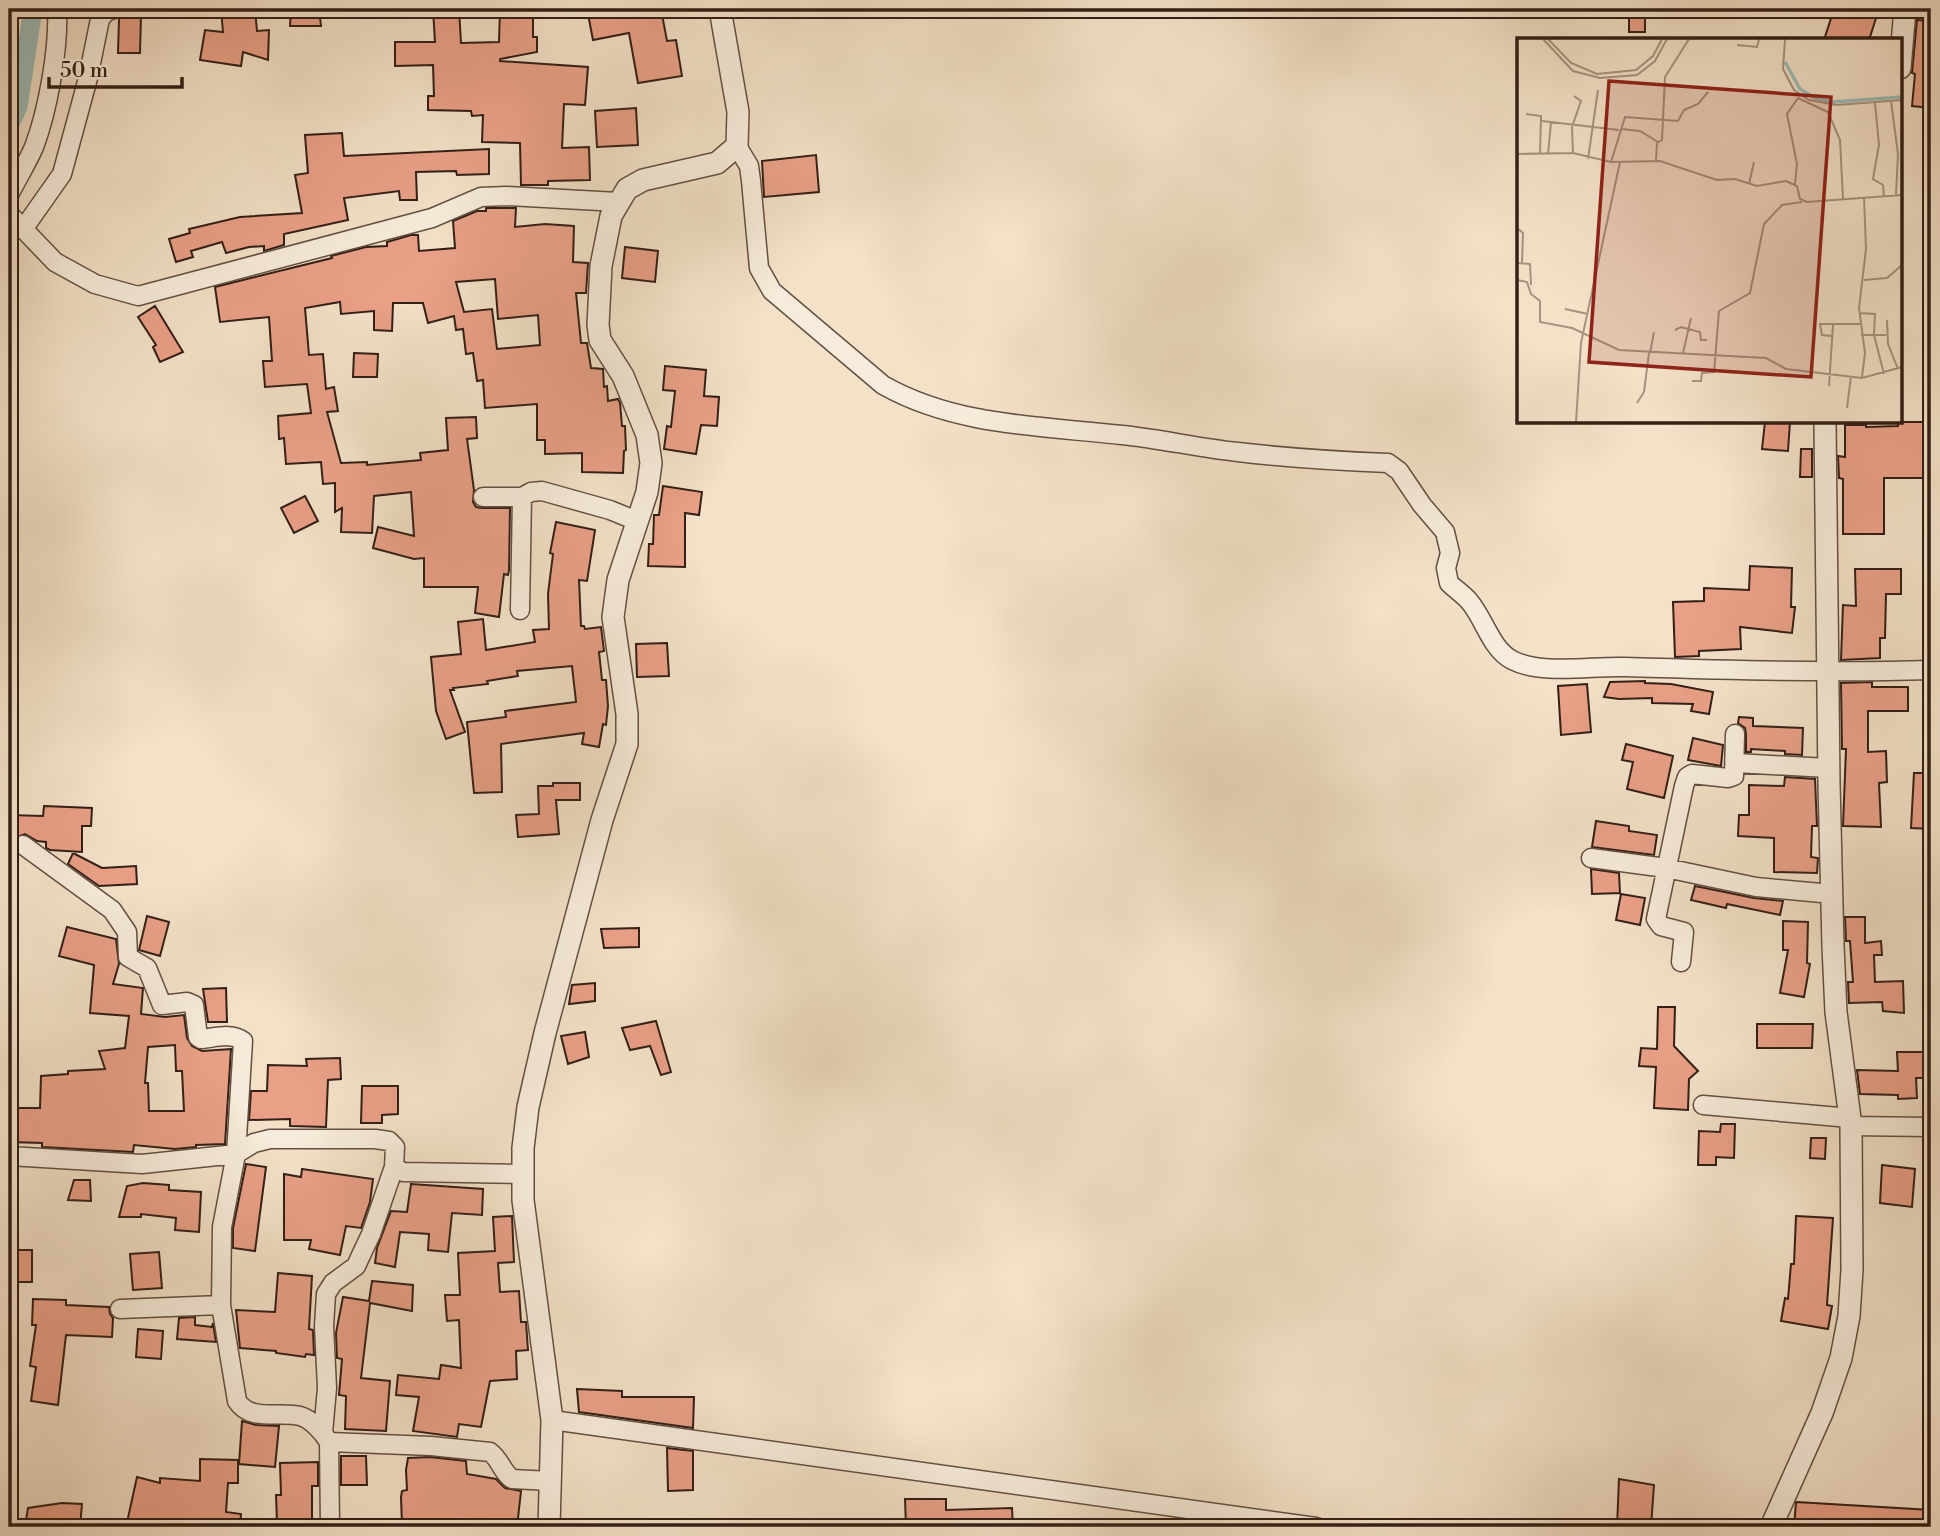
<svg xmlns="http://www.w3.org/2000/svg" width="1940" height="1536" font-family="'Libre Bodoni',serif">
<rect width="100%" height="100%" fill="#f3e1c8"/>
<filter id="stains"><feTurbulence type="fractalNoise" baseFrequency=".00286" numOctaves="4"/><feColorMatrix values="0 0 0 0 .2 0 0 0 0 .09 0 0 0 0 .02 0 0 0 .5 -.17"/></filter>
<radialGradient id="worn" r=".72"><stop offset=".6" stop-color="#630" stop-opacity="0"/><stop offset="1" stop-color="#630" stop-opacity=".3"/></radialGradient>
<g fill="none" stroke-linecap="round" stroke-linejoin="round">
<path stroke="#9bbdb9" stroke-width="19" d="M9,126L18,107L33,9"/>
</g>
<path fill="#e9a087" stroke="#331f16" stroke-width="2" fill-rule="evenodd" d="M221,9H255L257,31L269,30L268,60L243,52L241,66L200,60L205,30L223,32Z
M291,9H319L321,26H290Z
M433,9H459L461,43L499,42L500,9H533V37H537V52L500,59V61L588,67L585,105L564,104L562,148L589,147L590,180L548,181V185H521L520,143L482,142L483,115L472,116L471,111L428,110V96H434L433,65L395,66V42H435Z
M587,9H661L667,41L676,40L682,76L638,83L629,33L593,40Z
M1834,9H1869L1878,12L1869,40H1824Z
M1629,11L1645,12V32H1629Z
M124,14H141L140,53H118L119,19Z
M1917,20L1931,21V108L1912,106L1915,74L1912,73Z
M636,108L638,145L597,147L595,111Z
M342,133L344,156L489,149V174L457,175L456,171L416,172L417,200H400L399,191L344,198L348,220L284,234V245L264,251V246L249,247L226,253L222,242L191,251L193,257L176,262L169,239L190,233L189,229L240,217L302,213L295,175L308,173L305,135Z
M816,155L819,192L764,197L762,161Z
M486,208H516L515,227L545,224L574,226L573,262L588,263L586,293H576L581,343H587L591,368L603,369L604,387L607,386L608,401L618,399L620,403L622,426H625L626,450L624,451L623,473L582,472V453L545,454V440H537V404L485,408L483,380L477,381L473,353L466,354L463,329L456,330L454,316L428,323L423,303H393L392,331L374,330V311L341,314L340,302L305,308L309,355L323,354L326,389L334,387L338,411L327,412L341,463L367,462V465L421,460L420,453L448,450L446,418L476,417L477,438L467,439L474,490L473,502L476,507L482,508H510L509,570L508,575L504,574L499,617L475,613L478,587H424V558L414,559L373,548L378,527L414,536L411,492L374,496L372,533L341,532L342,508L335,512V483L323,484L321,462L286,464L284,438L279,439L278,416L311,413L307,384L265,387L263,361H272L269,317L220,322L215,287L332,258L331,256L366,247L387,246V242L411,235H418L419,251L455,248L453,221L477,211H486ZM495,279L498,319L538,315L540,345L497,349L492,309L464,312L456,282Z
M625,247L658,251L655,282L622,278Z
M155,306L183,352L160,362L153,347L156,345L138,317Z
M354,353L378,354L377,377H353Z
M665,366L706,370L704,396L719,397L717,426L701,425L696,454L664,449L667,426L671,427L675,391L663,390Z
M1765,422H1790L1788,451L1762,449Z
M1898,422H1927V478H1884V534H1843V479L1839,478L1838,456L1845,457V425H1866V427L1898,426Z
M1801,449H1812V477H1800Z
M663,486L702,492L699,515L685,513V567L648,566L649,544H653L654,515H659Z
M305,496L318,521L294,533L281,508Z
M556,522L595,530L587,581L579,580L581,626H584L585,629L601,627L604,651L599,652L602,680H606L608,706L606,725L603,724L599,747L582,744L584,733L501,744L502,792L474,793L467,722L506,717L505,711L576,702L572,666L517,671L518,676L487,681L488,684L453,688L454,690H450L465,732L446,739L436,711L431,657L461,654L458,622L483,619L486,650L535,642L533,630L549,629L548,594L553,554L550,553Z
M1750,566L1792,568L1791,607H1795L1792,633L1740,627L1741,649L1699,651V656L1675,657L1673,602L1704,601V588L1749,590Z
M1855,569H1901V594H1886L1885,638H1880V658L1841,660L1843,605L1856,606Z
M667,643L669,676L637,677L636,644Z
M1645,681V683L1671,684L1713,692L1709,714L1691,711L1693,704L1652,703V698L1619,699L1604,697L1610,682Z
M1872,682V687H1908V711H1868V752L1886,751L1887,782L1879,783L1881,827L1843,826L1846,749H1842L1841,683Z
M1587,684L1591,732L1561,735L1558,686Z
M1739,717L1753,718V726L1803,728L1802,755L1785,754V751L1751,749V752H1746V734L1745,728L1738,723Z
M1693,738L1723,745L1721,766L1688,760Z
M1626,744L1673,756L1664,798L1627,789L1633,762L1622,760Z
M1914,773H1931V829L1911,828Z
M1785,777L1815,779L1817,826H1812L1811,857L1818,858L1817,873L1774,872V838L1738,836L1739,815H1749V785L1784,786Z
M553,783H580V800H556L559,834L518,837L516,815L539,814L538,786H553Z
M44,806L92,808L91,826H82V852L50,850L46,848V842L37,841L25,834L9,840V815L43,816Z
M1596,821L1629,826V831L1657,835L1654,855L1592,847Z
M73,853L102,868L136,866L137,884L99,886L68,864Z
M1591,869L1619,873L1620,893L1592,894Z
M1695,886L1754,898L1783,901L1780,915L1727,904L1726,908L1691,900Z
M1621,894L1645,898L1640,925L1616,920Z
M147,916L169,922L160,956L139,950Z
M1845,917H1865V943L1881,941L1882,955H1874L1875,982L1903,981L1904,1013L1883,1011L1882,1002L1849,1003L1848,982H1853L1850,941H1846Z
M1783,921L1808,922L1807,963L1810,964L1804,997L1780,993L1788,950H1783Z
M67,927L116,939L119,964L113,984L143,988L141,1014L165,1017L184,1015L187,1038L192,1046L202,1051L231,1049L225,1144L196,1145V1147L175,1149L134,1145L133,1152L42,1147V1143L9,1142V1108H40L41,1076L68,1074V1071L105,1069L99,1051L125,1048L129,1016L90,1013L94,965L59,956ZM175,1045L176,1071H182L184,1111H149L148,1083H145L148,1047Z
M639,928V947L604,948L601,929Z
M595,983V1001L569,1004L572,985Z
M226,988L227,1022H208L203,989Z
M1658,1007H1675L1674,1046L1698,1071L1689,1079L1688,1110L1654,1108L1656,1067L1639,1066L1641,1048L1657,1049Z
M656,1021L671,1072L661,1075L650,1046L630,1050L622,1028Z
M1757,1024H1813L1812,1048H1757Z
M585,1032L589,1057L568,1064L561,1036Z
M1897,1052H1925V1078H1916L1917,1098L1898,1099V1095L1860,1094L1857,1070L1898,1071Z
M340,1058L341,1079L328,1080L326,1127L290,1126V1119L249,1120L251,1091H267L268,1065L307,1066L306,1059Z
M362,1086H398V1114L382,1115V1123H361Z
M1721,1124H1735L1734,1158L1716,1157V1165H1698L1699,1131L1720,1132Z
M1811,1138H1826L1825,1159L1810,1158Z
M246,1164L266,1167L255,1251L233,1248V1228Z
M1882,1165L1915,1169L1912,1207L1880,1203Z
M302,1169L373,1179L370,1202L361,1228L346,1226L340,1255L309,1249L311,1240H284V1174L301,1177Z
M74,1180H90L91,1201L68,1200Z
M143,1183L169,1185V1190L201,1192L199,1232L175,1230L176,1218L141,1214V1217H119L127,1186Z
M411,1184L483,1189L482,1215L452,1213L448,1252L428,1250L429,1234L400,1232L395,1267L375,1263L377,1248L391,1211L407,1212Z
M512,1216L514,1262L498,1263L500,1292L519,1291L521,1322H526L528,1350L516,1351L517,1379L490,1381L481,1427L459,1424L457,1437L413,1431L419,1397L396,1395L398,1375L439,1379L441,1365L461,1368L459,1320L447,1321L445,1295H460L458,1253L495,1251L493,1217Z
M1796,1216L1833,1218L1827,1305L1832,1306L1828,1329L1781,1321L1785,1298L1788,1299L1791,1264H1794Z
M9,1250H32V1282H9Z
M159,1252L162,1288L133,1290L130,1254Z
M278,1273L312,1276L309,1329L313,1330L314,1355L306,1354L305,1357L276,1353V1351L240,1348L236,1310L275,1312Z
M372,1281L413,1285L412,1311L370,1303L361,1378L390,1381L386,1431L345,1429L346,1396L339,1395L342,1359L337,1358L336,1333L343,1297L369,1301Z
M33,1299L66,1300V1305L109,1307L110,1314L113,1318L112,1337L66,1335L58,1405L31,1401L36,1367L30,1366L36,1325H32Z
M195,1317V1325L212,1327L213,1323L216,1342L177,1339L179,1318Z
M138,1329L163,1331L161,1359L136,1357Z
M577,1389L622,1391V1397H694L693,1428L579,1412Z
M242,1421L256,1425L279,1426L275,1467L239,1464Z
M667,1448L693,1451V1490L668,1491Z
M341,1456H366L367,1485H341Z
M430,1457L466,1461L467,1474L496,1479L505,1488L521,1491L517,1527H471L473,1521L402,1524L401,1497L402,1491L407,1490L406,1470L408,1458Z
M200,1459L238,1460V1483H228L226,1512L241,1514L240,1527L186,1525V1527H126L137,1477L160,1483V1478L200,1481Z
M318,1462V1486H312V1522H277L276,1495H281L280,1463Z
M1619,1479L1654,1485L1651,1527H1617Z
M905,1499H946V1510L1012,1508L1013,1527H906Z
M1796,1502L1931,1510V1527H1794Z
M62,1503L82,1504L80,1527H25L28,1508Z"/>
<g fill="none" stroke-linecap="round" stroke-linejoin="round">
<defs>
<path id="minor" d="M737,146L749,166L751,181L759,268L772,291L883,385C955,426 1041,426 1122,435C1161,439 1199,448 1238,452C1288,458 1338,461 1388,463L1399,471L1422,505L1445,532L1450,553L1446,568L1449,583C1455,589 1463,594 1469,601C1484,618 1491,649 1512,660C1541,675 1591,666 1623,667C1726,670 1828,673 1931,670
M9,195C17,179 27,163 34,147C48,110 59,48 57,9
M9,214L55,262L95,284L138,296L432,218L481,197L506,196L618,202
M24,228L62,174L88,78L100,19L106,12L114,9
M483,497H522L531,492L542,491L610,510L637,521
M520,610L522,497
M1736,763L1828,768
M23,845L112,910L127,932L128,957L147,968L162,1005L187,1002L194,1005L198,1037L201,1039C214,1038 232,1032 243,1041L236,1154L222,1227L221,1305L237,1401C250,1422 280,1411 300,1416C311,1419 323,1432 329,1442L330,1527
M1591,858L1666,868L1756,887L1832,894
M1681,962L1684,932L1661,926L1656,919L1684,786L1687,777L1692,774L1728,778L1734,776L1735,734
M1703,1105L1850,1118
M1851,1126L1931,1127
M9,1156L142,1164L236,1154L254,1143L270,1139H375L389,1141L395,1147L394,1167L403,1172L522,1174
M120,1309L221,1305
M552,1420L1316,1527
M323,1433L327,1388L324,1326L326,1294L333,1283L356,1266L371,1234L394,1167
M329,1442L431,1446L490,1452C500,1459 502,1472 512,1479L551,1481"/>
<path id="tertiary" d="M1900,68L1905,9
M549,1527L552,1420L523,1200V1148L528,1107L545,1033L602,820L627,744V714L613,617L618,580L647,492L651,463L647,435L623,376L600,340L598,325L601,266L611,216L627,189L643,180L717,163L737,146L738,112L720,9
M1771,1527L1822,1413L1841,1358L1849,1316L1852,1270L1851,1126L1836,1012L1833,946L1829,784L1825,422"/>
</defs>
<use href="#minor" stroke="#635042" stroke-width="21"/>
<use href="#tertiary" stroke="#635042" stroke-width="24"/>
<use href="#minor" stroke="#f7ecdb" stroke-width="18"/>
<use href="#tertiary" stroke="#f7ecdb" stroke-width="21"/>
</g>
<g transform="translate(1517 38)">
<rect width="385" height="385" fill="#f3e1c8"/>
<path fill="none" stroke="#9bbdb9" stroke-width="3.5" d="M268,24L283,51L298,60L315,64L385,59"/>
<path fill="none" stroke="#a69381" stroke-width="2" d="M26,1L56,33L83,40L120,37L138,23L150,1M31,1L54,25L80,36L119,32L136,18L145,1M268,1L266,31L277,52L292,62L320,67L385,62M220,7L240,9L242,1M281,60L311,74L323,102L326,161M374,63L381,116L379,157M358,65L362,107L356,141L366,147L367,159M9,76L24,78L23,116M25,83L102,92M104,91L123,93L141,104M56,115L55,89L64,63L57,58M0,116L56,115L94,124L143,123L200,142L218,141L240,148L269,143L280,148L283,161L290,164L385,157M31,116L34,84M71,121L81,52M139,123L140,105L145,102L148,39L172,1M94,124L108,79L161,83L167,72L181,66L191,54M232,146L237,124M278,146L280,126L270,76L281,60M0,190L6,195L5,225M0,225L13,226L14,247M0,242L10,244L14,256L23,263V284L55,290L102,312L249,320L269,331L345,340L385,329M347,242L370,240L385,227M48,271L71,276M342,275L358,276L357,297H344M370,282L371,306L381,331M158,292L164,289L183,294L184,302H190M315,298L305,297L303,286H343M133,315L137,294M166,315L174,280M367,336L357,297H369M345,339L348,315L342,270L349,211L347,159M175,343H184L185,335L197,334L202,273L233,255L247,186L265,167L285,164M312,348L316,287M120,365L127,354L132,315M330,370L334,338M59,384L64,305L103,124"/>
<path fill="#8f2418" fill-opacity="0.15" stroke="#8f2418" stroke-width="3.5" d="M92,43L314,59L294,339L72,324Z"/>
<rect width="385" height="385" fill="none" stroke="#331f16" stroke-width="3.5"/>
</g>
<rect width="1940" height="1536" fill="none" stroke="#f3e1c8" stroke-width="35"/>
<rect x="10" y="10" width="1919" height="1515" fill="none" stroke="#331f16" stroke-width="3.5"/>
<rect x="18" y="18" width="1905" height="1501" fill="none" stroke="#331f16" stroke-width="2"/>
<path d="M49 77v10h133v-10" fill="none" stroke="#331f16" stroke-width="3.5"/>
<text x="60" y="77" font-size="21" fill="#331f16" stroke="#f7ecdb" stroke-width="5" paint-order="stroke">50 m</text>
<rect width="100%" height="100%" filter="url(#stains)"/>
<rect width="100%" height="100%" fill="url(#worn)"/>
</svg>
